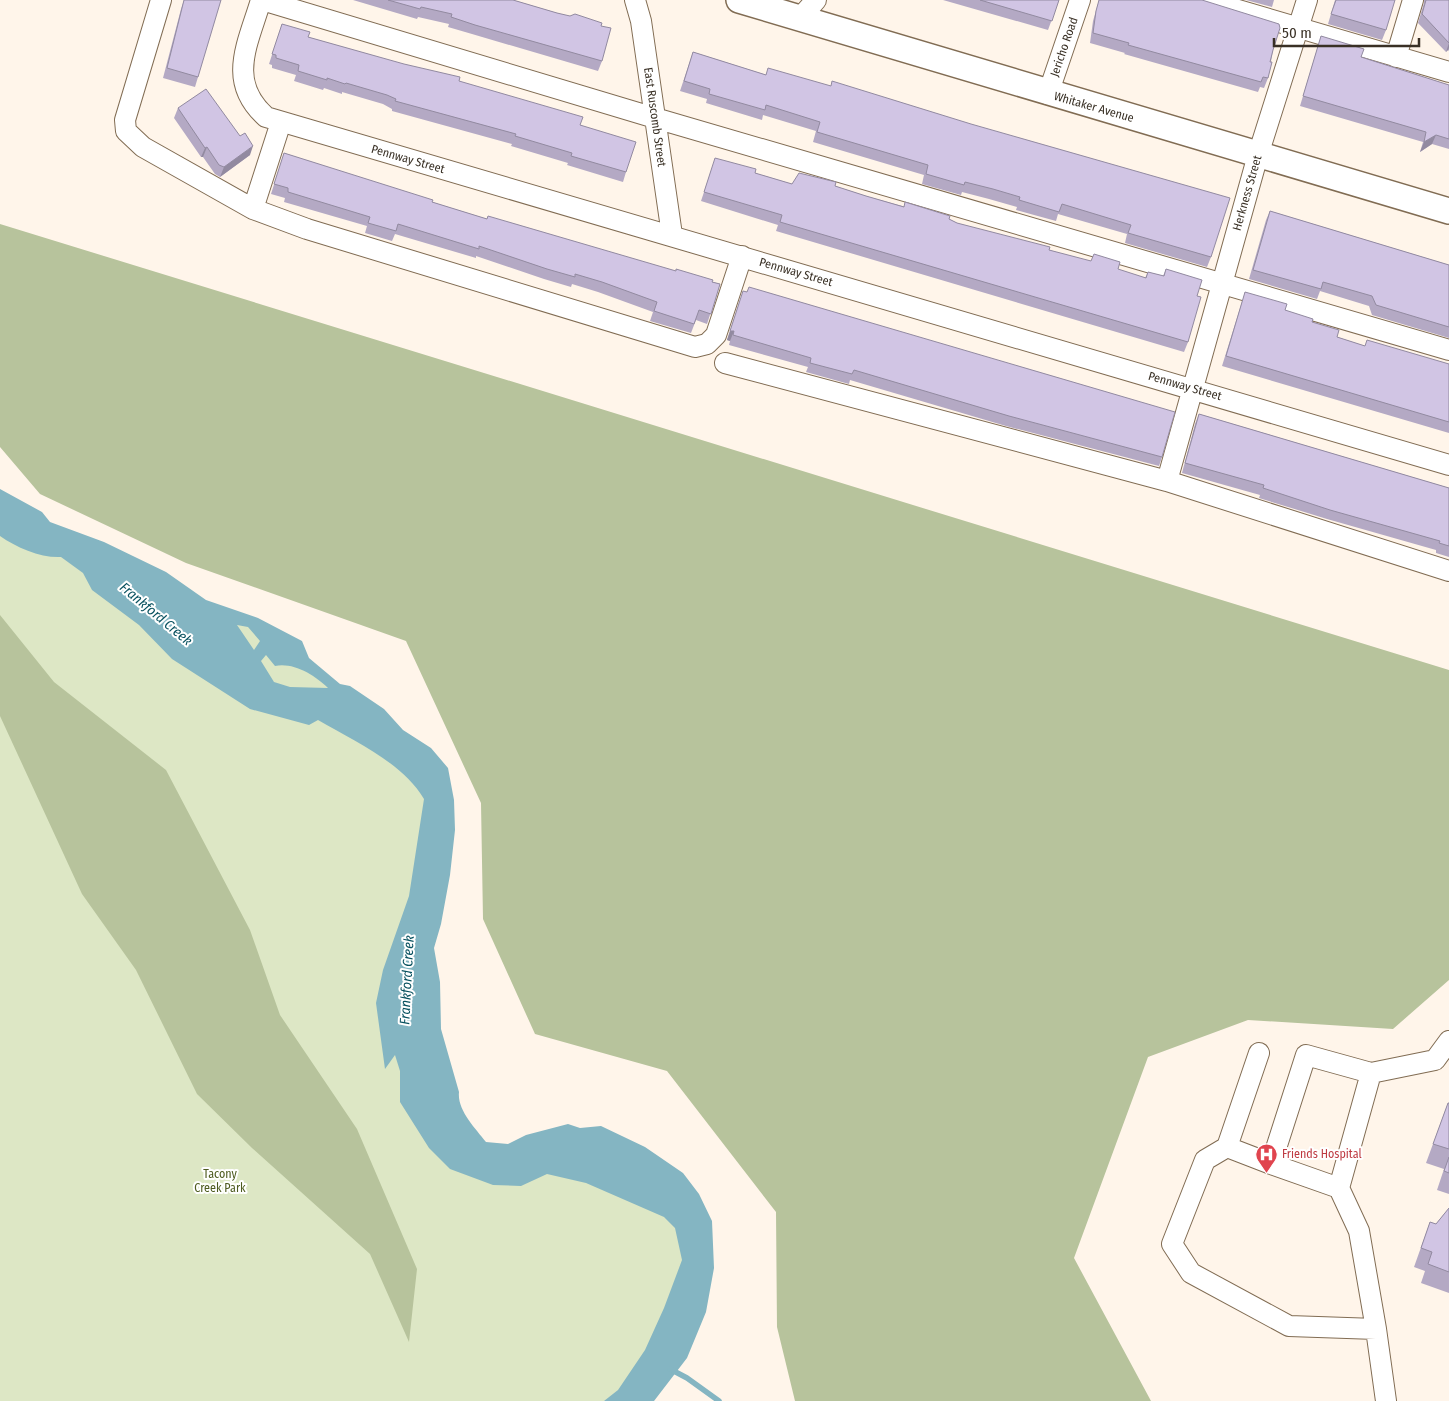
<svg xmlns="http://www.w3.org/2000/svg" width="1449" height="1401" font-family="'Fira Sans Condensed',sans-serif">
<rect width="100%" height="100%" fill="#fff5ea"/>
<path fill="#dde7c5" d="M0,497L207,611L264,630L441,776L417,993L480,1173L647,1162L699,1230L631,1401H0Z"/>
<path fill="#b7c39c" d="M0,224L1449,670V980L1393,1029L1248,1020L1148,1057L1074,1258L1151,1401H795L777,1327L776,1212L667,1071L535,1034L483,919L481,803L406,641L186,563L40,494L0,447Z
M0,615L54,682L166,770L250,930L280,1015L357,1129L417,1269L409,1342L370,1254L252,1148L197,1094L136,970L82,894L0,716Z"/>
<path fill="#84b5c2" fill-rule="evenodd" d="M0,489L42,512L50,522L104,542L166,572L206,600L258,618L302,641L309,658L340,684L350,686L384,709L403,730L431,748L448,768L454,800L455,830L450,875L441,924L434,948L440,982L441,1029L459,1092C457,1110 475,1128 486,1142L508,1144L526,1135L568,1124L580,1128L601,1126L645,1147L683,1173L699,1194L712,1221L714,1268L706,1312L687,1358L654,1401H604L618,1390L645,1350L664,1308L682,1260L675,1228L664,1217L586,1183L547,1174L521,1186L493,1185L450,1169L429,1148L400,1102V1071L395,1055L385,1069L376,1003L383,970L409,896L424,799C402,762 354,741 318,720L309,725L250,709L172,659L139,625L92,590L83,573L61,557C41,558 17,548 0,536ZM237,625L248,627L260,641L254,650ZM266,655L275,666C293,662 315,675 328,688L290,687L274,682L261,661Z"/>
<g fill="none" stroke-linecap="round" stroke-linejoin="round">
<path stroke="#84b5c2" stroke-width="5.5" d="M670,1369L687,1378L719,1401"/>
<defs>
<path id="minor" d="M161,0L125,120L126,131L143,147L253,209L307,229L695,347L707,344L716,335L742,256
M261,0C248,44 226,81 266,117L1449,465
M262,0L655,118L1449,350
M635,0L641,21L672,235
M1204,0L1449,72
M800,18L816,0
M1396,57L1413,0
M1048,94L1080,0
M253,209L281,122
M725,363L1167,481L1449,571
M1167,481L1258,155L1307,0
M1259,1053L1227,1147L1271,1164
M1371,1073L1339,1188L1271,1164L1306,1055L1371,1073L1435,1060L1449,1041
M1227,1147L1205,1160L1172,1244L1191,1273L1289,1326L1376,1329L1359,1231L1339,1188
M1376,1329L1386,1401"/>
<path id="major" d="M739,0L1449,211"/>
</defs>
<use href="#minor" stroke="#816c53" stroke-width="22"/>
<use href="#major" stroke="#816c53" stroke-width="28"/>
<use href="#minor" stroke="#fff" stroke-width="20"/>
<use href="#major" stroke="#fff" stroke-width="25"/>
</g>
<path fill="#b4a9c4" d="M184,0L198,77L195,87L163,78L181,9Z
M353,0H513L601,26L602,61L598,71L472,34L448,27L449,24L418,17L417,19Z
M943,0H1059L1048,30Z
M1099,0H1202L1273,50L1268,78L1264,88L1260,87L1258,92L1124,54L1125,53L1090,43L1093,21Z
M1246,0H1274L1272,7Z
M1335,0L1386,30L1382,40L1328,24Z
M1424,0H1449V51L1448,50L1446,52L1418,23L1424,3Z
M282,24L308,37L459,81L580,125L626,172L623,182L567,165L568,163L511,146L512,144L392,111V109L383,104L342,92V94L324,88L323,90L294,81L296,75L272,68V65L269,64Z
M1321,36L1361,57L1449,85V149L1432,144L1420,152L1423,142L1300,106Z
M693,52L766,75L1211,257L1207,267L1125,243L1127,234L1058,214L1056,221L1016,210L1017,207L989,199L962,192L961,195L922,184L924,175L813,142L816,131L763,115L762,120L706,103L707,99L680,91Z
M178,108L250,155L220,177L215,174L203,157H201L174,118Z
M284,153L432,202L487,219L720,284L707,324L696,320L691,333L650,321L653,312L598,292L572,284L571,287L544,279L476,256V258L395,234L392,241L365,233L367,226L284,202L285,198L271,194Z
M712,168L755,173L792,184L835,186L866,196L949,219L957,223L1145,278L1148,272L1163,276L1166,269L1197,296L1188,342L1184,352L776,231L778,225L701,201Z
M1270,211L1449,265V338L1372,315L1369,306L1320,291L1317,299L1249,279L1266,220Z
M1245,292L1312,322L1337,337L1365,346L1449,364V433L1222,366Z
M740,300L1162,457L1159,466L1006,426L850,380L849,384L806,372L808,367L729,345L730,341L727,340Z
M1199,414L1449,488V557L1436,553V550L1327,519L1259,498L1260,495L1182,473L1195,424Z
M1448,1103H1449V1194L1437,1190L1444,1169L1426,1163Z
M1449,1208V1293L1421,1283L1425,1271L1414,1267L1430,1222L1436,1224Z"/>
<path fill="#928aa0" d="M1449,43V48L1448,50L1446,52Z
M1436,135L1432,144L1420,152L1424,142Z
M253,146L250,155L220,177L224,167Z
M207,147L203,157H201L205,148Z
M730,331H734L730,341L727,340Z"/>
<path fill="#d1c5e4" stroke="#928aa0" d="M184,0H221L198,77L167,68Z
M388,0H513L557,13L570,16L575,14L602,23L601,26L611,28L602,61L475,25L451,17L452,14L421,7L420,9Z
M980,0H1059L1052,21Z
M1099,0H1202L1279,24L1280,28L1273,50L1270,62H1272L1268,78L1263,77L1261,82L1128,45L1129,43L1093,33L1096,11Z
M1336,0H1395L1386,30L1331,14Z
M1426,0H1449V43L1422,14Z
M282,24L310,32L308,37L404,64L460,77L459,81L583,117L580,125L636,142L626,172L571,156L572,153L515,136L516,134L395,101L396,99L387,95L346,83L345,84L327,78V80L298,71L299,65L276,58V55L272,54Z
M1321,36L1364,49L1361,57L1449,85V139L1436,135L1424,142L1426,132L1303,96Z
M693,52L766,75L768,68L831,86L832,81L971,124L1230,198L1211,257L1128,233L1131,225L1062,204L1059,212L1019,200L1020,197L993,189L965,182L964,185L926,174L928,165L817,132L820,122L766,105L765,110L709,94L710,89L684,81Z
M206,89L240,136L245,133L253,146L224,167L219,165L207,147L205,148L178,108Z
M284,153L433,200L432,202L487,219L488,216L676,271V269L713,280L712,282L720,284L711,314L699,310L694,324L654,311L657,302L602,282L575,274V277L547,269L479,246V249L398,224L396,231L368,223L370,217L288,192V188L274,184Z
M715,158L756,169L755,173L792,184L799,173L836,182L835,186L866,196L904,207L905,202L950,216L949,219L957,223L1050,247L1049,250L1091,261L1094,254L1120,262L1118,269L1146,278L1148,272L1164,276L1166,269L1202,280L1197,296L1201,297L1188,342L780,222L782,215L704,192Z
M1270,211L1449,265V327L1376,305L1372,296L1323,282L1321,289L1253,270Z
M749,287L1175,412L1162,457L1009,416L854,370L852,374L810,363L811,358L733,335L734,331H730L743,291L747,292Z
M1245,292L1287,304L1285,310L1313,319L1312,322L1339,330L1337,337L1365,346L1367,340L1449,364V422L1226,356Z
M1199,414L1449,488V546L1439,543L1440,541L1330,510L1263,488L1264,485L1185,463Z
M1448,1103H1449V1149L1433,1144Z
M1449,1157V1173L1444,1171Z
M1449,1208V1272L1428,1264L1432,1252L1421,1248L1430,1222L1436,1224Z"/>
<defs>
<symbol id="hospital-pin" viewBox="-11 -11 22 30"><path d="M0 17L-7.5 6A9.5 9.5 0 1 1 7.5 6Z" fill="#e0444e" stroke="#fff"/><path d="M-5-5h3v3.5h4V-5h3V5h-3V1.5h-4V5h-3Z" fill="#fff"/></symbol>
</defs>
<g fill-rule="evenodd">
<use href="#hospital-pin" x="1254" y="1142" width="25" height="34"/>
</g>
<g text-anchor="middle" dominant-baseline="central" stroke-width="4" stroke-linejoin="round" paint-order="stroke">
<g font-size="12" fill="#393025" stroke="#fff">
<text transform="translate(1064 47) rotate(-71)">Jericho Road</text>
<text transform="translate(1094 107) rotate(16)">Whitaker Avenue</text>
<text transform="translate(655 117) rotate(82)">East Ruscomb Street</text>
<text transform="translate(408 159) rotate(16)">Pennway Street</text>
<text transform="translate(1247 193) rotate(-74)">Herkness Street</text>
<text transform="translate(796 272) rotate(16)">Pennway Street</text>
<text transform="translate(1185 386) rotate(16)">Pennway Street</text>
</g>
<g font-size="12" fill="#be3a42" stroke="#fff" text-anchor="start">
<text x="1282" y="1154">Friends Hospital</text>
</g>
<g font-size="12" fill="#4d5b1f" stroke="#fff">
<text x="220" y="1174">Tacony<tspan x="220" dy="14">Creek Park</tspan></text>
</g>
<g font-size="14" font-style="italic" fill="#08515f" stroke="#fff">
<text transform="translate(156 614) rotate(40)">Frankford Creek</text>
<text transform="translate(407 980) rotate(-87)">Frankford Creek</text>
</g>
</g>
<path d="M1274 38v8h145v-8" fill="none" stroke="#393025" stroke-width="2.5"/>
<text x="1282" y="38" font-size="15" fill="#393025" stroke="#ffffff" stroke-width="4" paint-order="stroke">50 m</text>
</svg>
